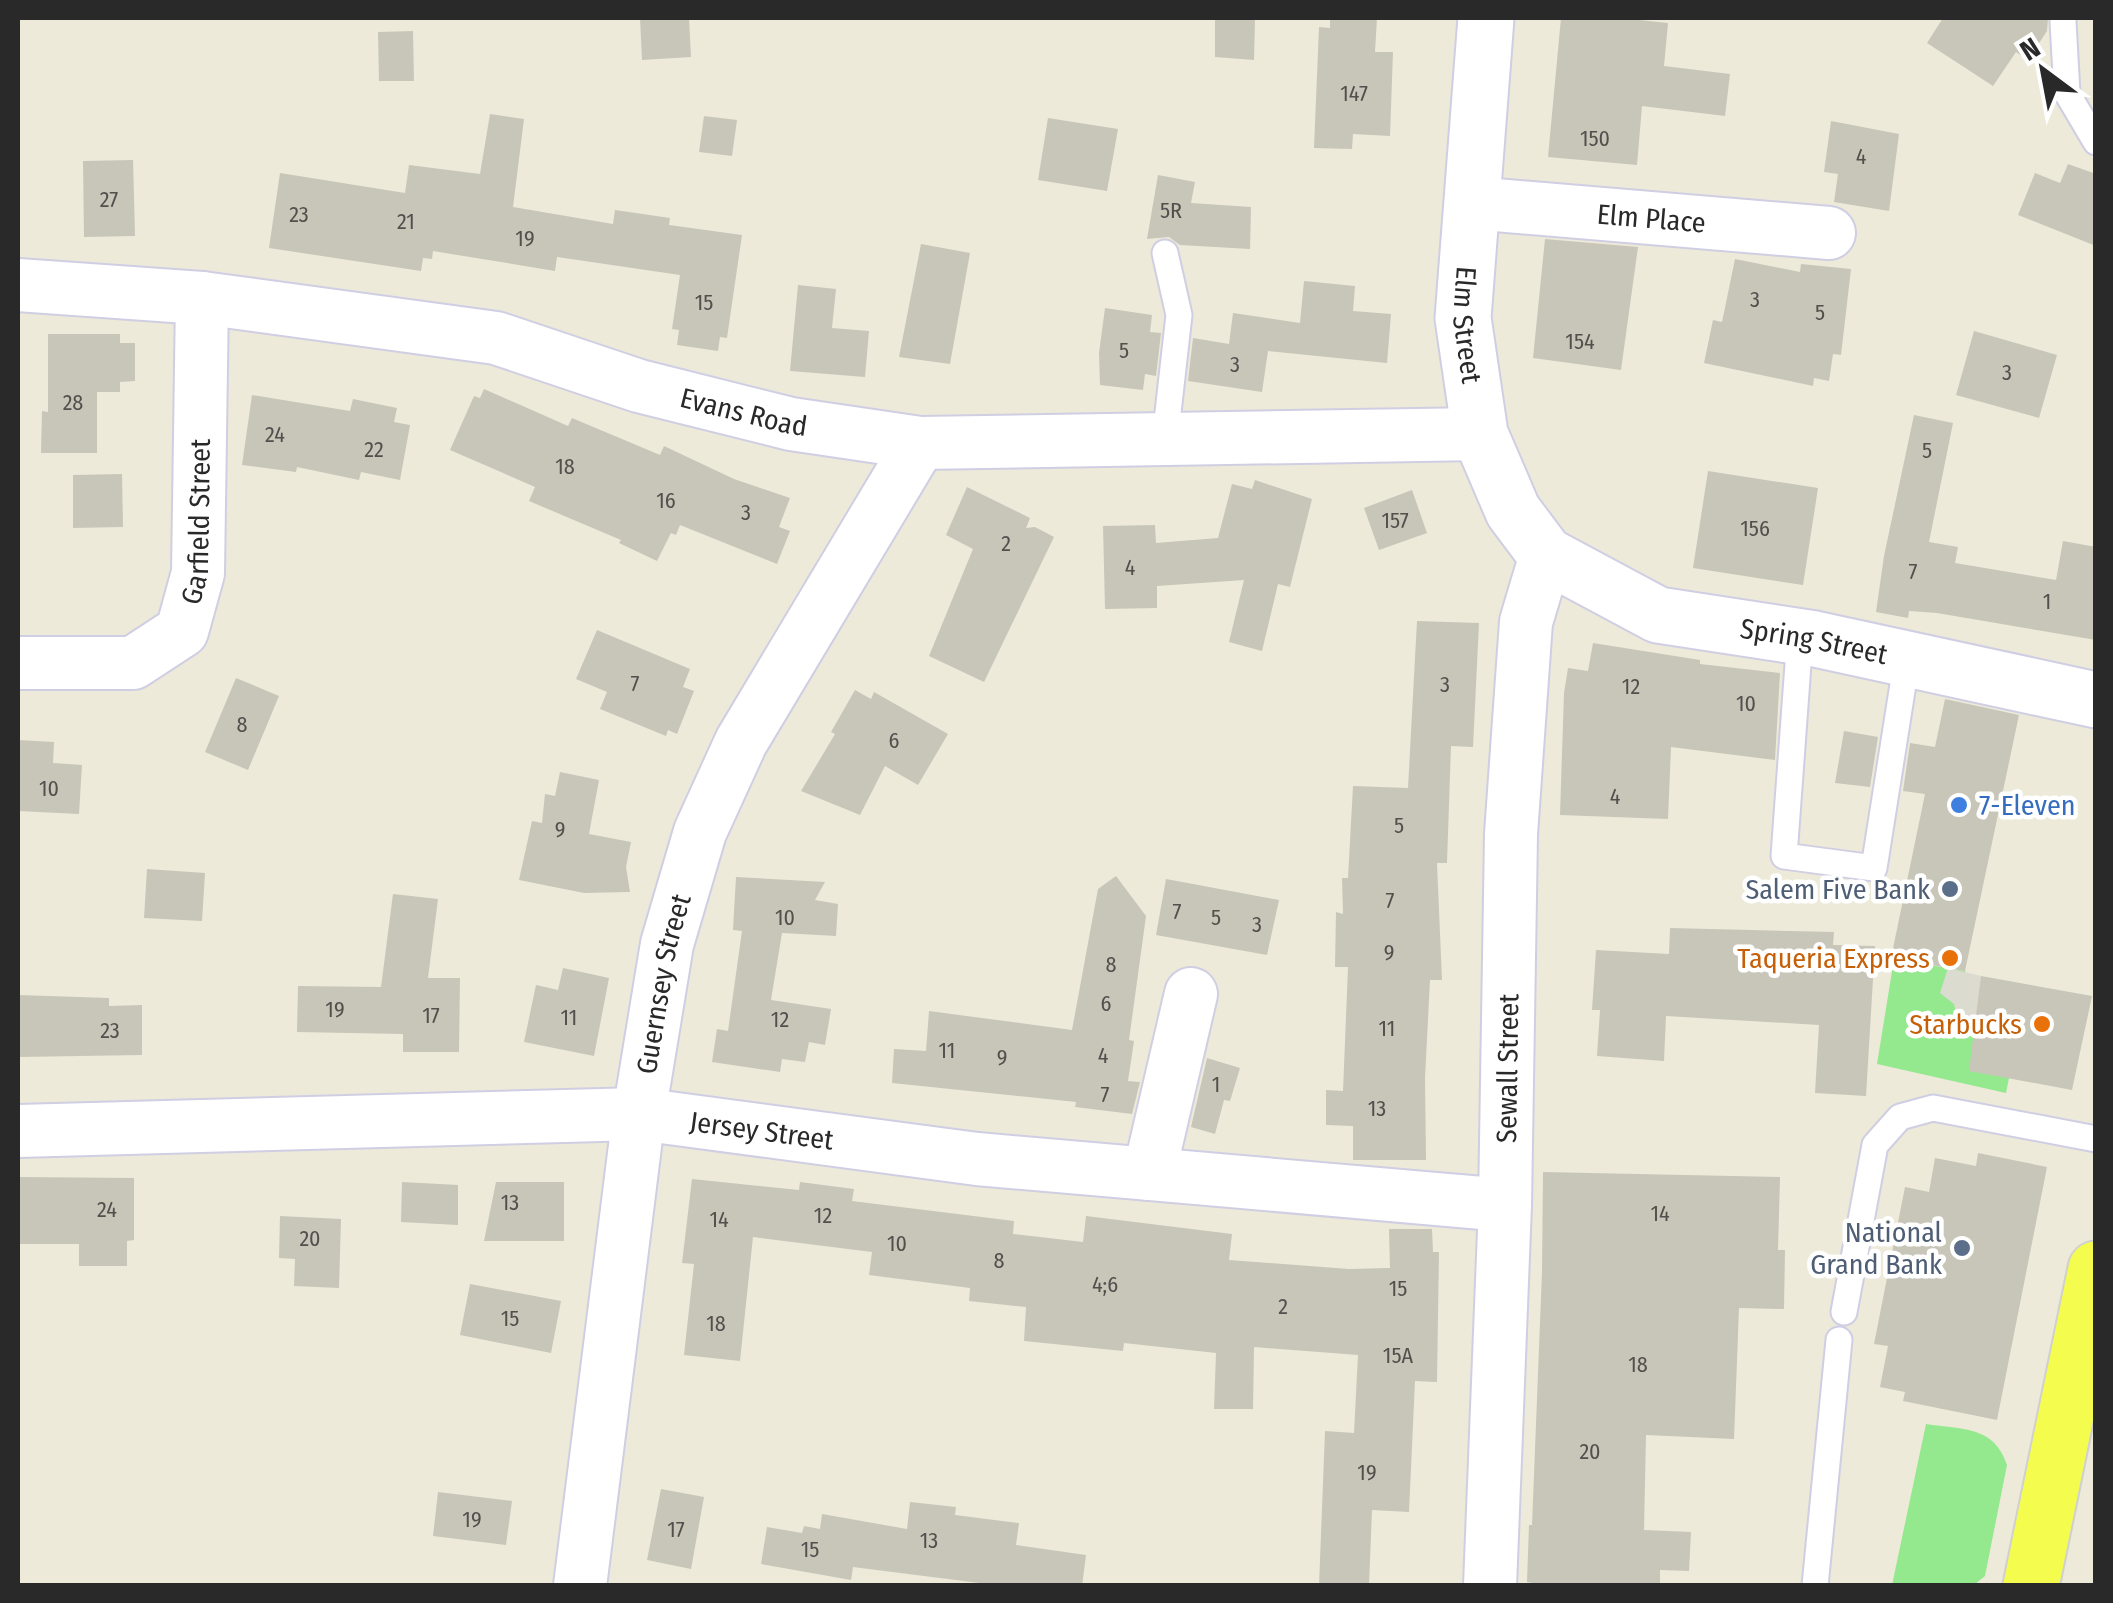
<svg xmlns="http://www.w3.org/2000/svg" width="2113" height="1603" font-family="'Fira Sans Condensed',sans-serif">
<rect width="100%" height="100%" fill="#edead9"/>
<path fill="#94e98f" d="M1894,959L1965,971L2009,1078L2006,1093L1877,1064Z
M1926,1424C1962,1430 1994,1425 2007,1465L1985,1576L1974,1585H1892Z"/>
<path fill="#dcdbd0" d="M1948,968L1981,976L1977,1029L1959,1025L1954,1004L1940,993Z"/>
<path fill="#c8c6b9" d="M640,18H689L691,57L642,60Z
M1215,18H1255L1254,60L1215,57Z
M1330,18H1377L1375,52H1393L1390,136L1353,134L1352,149L1314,148L1319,27L1330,28Z
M1561,18H1620L1668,23L1664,66L1730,74L1725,116L1642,106L1637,165L1548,157Z
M1943,18H2048L2047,31L2028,60L2016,52L1993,86L1927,43Z
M413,31L414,81H379L378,32Z
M490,114L524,119L513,207L613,224L615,210L670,218L669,225L742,235L727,338L720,337L718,351L677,345L679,330L672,329L680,275L557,257L555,271L433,251L432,259L423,258L421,271L269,248L280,173L405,193L409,165L480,174Z
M704,116L737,120L732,156L699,152Z
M1048,118L1118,129L1107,191L1038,180Z
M1831,121L1899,134L1889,211L1834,202L1838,174L1824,172Z
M133,160L135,236L84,237L83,161Z
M2068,164L2096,174V246L2018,215L2035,173L2060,183Z
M1158,175L1195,182L1191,203L1251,207L1250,249L1180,245L1169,237L1147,239Z
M1545,239L1638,247L1621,370L1533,358Z
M921,244L970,253L950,364L899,357Z
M1735,259L1800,272L1801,264L1851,269L1841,355L1833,354L1829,381L1814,378L1813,386L1704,363L1713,320L1722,322Z
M1304,281L1355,286L1353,311L1391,314L1387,363L1268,351L1262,392L1188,381L1193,338L1229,344L1233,313L1300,323Z
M798,285L836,289L832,328L869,331L865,377L790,371Z
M1105,308L1152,315L1150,332L1161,333L1156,376L1145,374L1143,390L1100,385L1099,353Z
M1974,331L2057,355L2039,418L1956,395Z
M48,334H120V343H135V381L120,382V392H97V453H41L42,411L48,412Z
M484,389L568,426L572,418L660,455L664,446L734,479L790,498L779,527L790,531L777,564L680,525L676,535L671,533L657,561L619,543L621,540L529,501L535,487L450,450L474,396L480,398Z
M252,395L350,411L353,399L397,408L394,422L410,425L400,480L361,472L359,480L297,467L296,472L242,465Z
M1914,415L1953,423L1929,542L1958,547L1955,563L2056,580L2063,541L2096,547V640L1937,613L1909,611L1908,618L1876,612L1884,556Z
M1708,471L1818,488L1803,585L1693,568Z
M122,474L123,527L73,528V475Z
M1255,480L1312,499L1290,587L1278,584L1262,651L1229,642L1244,580L1157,586V608L1105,609L1103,526L1155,525L1156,543L1218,538L1232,484L1252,489Z
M967,487L1030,518L1026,528L1035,527L1054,537L984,682L929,656L973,549L946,535Z
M1412,490L1427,533L1379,550L1364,508Z
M1417,621L1479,623L1473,747L1451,746L1447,863H1437L1442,980H1430L1425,1078L1426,1160H1353V1126L1326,1125V1090L1343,1091L1348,967H1335L1336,912L1343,914L1342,878H1348L1353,786L1408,788Z
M597,630L690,669L683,687L694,691L677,734L668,730L666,736L600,709L607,692L576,679Z
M1593,643L1700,660V664L1780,673L1775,760L1671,747L1668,819L1560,815L1564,693L1568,668L1588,671Z
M236,678L279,696L248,770L205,752Z
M855,690L871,699L874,692L948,734L918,785L885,766L860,815L801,791L835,734L831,732Z
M1945,699L2019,715L1965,971L1891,958L1925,794L1903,791L1910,743L1935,747Z
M1844,731L1878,737L1870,787L1835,783Z
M18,740L54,742L53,763L82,765L79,814L18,811Z
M560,772L599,780L589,834L631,842L626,867L630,892L584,893L519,880L532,821L542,823L545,794L555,796Z
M147,869L205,873L202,921L144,918Z
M1116,876L1146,916L1129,1040L1134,1041L1128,1081L1140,1082L1132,1114L1075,1107L1076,1102L892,1083L894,1049L926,1051L929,1011L1072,1030L1098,889Z
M736,877L825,882L815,900L838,904L836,936L782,933L771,1000L831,1009L825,1045L809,1042L805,1062L782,1059L780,1072L712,1062L717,1029L728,1031L742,931L733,930Z
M1166,879L1279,900L1267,955L1156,935Z
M393,894L438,899L428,978H460L459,1052H403V1034L297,1032L298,986L381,987Z
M1670,928L1834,932L1833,945L1875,946L1866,1096L1815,1093L1819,1025L1666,1016L1664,1061L1597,1056L1600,1010H1592L1596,950L1669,954Z
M563,968L609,978L594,1056L524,1042L536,985L558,990Z
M1981,976L2092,996L2072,1090L1969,1071Z
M18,995L109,998V1006L142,1005V1055L18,1057Z
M1207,1058L1240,1068L1230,1101L1224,1100L1215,1134L1191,1127Z
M1978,1153L2047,1167L1997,1420L1903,1401L1905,1392L1880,1387L1888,1346L1874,1344L1905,1187L1929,1192L1935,1158L1976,1166Z
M1543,1172L1780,1177L1778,1250H1785L1784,1309L1739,1308L1734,1439L1646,1435L1644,1530L1691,1532L1689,1571L1660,1570V1586H1549L1527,1582L1529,1525H1532L1542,1272Z
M18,1177L134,1178V1240L127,1241V1266H79V1244H18Z
M692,1179L799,1190L800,1182L854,1189L852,1201L1014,1221L1013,1234L1083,1242L1086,1216L1232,1234L1229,1260L1349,1269L1390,1268L1389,1229H1432L1433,1252H1439L1437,1382L1415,1381L1409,1512L1372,1510L1369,1586H1319L1325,1431L1354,1433L1358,1355L1254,1347L1253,1409H1214L1216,1353L1124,1343L1123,1351L1024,1341L1026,1307L969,1301L970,1288L869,1275L872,1252L753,1237L740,1361L684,1355L694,1264L682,1263Z
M402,1182L458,1185V1225L401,1222Z
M496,1182H564V1241H484Z
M280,1216L341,1219L339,1288L294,1286L295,1259L279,1258Z
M470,1284L561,1301L551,1353L460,1335Z
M661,1489L704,1497L691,1569L647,1560Z
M438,1492L512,1501L506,1545L433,1536Z
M910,1502L956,1507L955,1515L1019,1523L1016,1545L1086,1555L1082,1586H1003L853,1567L851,1580L761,1564L767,1527L802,1533L804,1526L820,1529L822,1514L907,1529Z"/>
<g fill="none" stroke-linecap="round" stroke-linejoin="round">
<defs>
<path id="lane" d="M2063,22L2067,93L2096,142
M1165,439L1179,315L1165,253
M1800,637L1784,856L1874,868L1907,659
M1844,1312L1875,1145L1900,1117L1933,1108L2096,1139
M1815,1586L1839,1340"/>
<g id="street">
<path id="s1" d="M1472,203L1829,233"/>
<path id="s2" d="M18,285L202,298L496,338L639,386L791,424L920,443L1480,434"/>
<path id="s3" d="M18,663H133L182,631L198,573L202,298"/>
<path id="s4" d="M18,1131L639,1114L977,1159L1505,1205"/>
<path d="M1149,1174L1191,994"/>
<path id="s5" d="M580,1586L639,1114L667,944L700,832L741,742L920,443"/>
<path id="s6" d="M1490,1586L1505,1205L1511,834L1526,622L1546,555"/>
</g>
<g id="secondary">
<path id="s7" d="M1486,18L1463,318L1480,434L1513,511L1546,555L1658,615L1815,639L2096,700"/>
</g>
<path id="primary" d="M2031,1586L2096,1269"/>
</defs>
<use href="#lane" stroke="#d0cee3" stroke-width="29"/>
<use href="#street" stroke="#d0cee3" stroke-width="56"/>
<use href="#secondary" stroke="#d0cee3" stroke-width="59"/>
<use href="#primary" stroke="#d0d0d0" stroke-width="59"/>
<use href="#lane" stroke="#fff" stroke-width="25"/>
<use href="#street" stroke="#fff" stroke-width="52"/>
<use href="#secondary" stroke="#fff" stroke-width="55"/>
<use href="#primary" stroke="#f4fd4d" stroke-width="55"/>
</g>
<circle fill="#3f7fe0" stroke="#fff" stroke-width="4" cx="1959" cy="805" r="10"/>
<g fill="#5c6f8a" stroke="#fff" stroke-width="4">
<circle cx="1950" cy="889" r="10"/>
<circle cx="1962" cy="1248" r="10"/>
</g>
<g fill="#e8710a" stroke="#fff" stroke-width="4">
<circle cx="1950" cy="958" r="10"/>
<circle cx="2042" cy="1024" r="10"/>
</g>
<g text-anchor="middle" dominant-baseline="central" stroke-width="9" stroke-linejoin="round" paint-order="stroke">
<g font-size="22" fill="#51504d">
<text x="1354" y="93">147</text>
<text x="1595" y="138">150</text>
<text x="1861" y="156">4</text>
<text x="109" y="199">27</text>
<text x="1171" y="210">5R</text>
<text x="299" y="214">23</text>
<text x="406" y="221">21</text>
<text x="525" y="238">19</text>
<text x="1755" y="299">3</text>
<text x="704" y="302">15</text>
<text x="1820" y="312">5</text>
<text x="1580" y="341">154</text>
<text x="1124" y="350">5</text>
<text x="1235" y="364">3</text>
<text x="2007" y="372">3</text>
<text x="73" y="402">28</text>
<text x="275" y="434">24</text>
<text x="374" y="449">22</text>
<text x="1927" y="450">5</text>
<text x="565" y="466">18</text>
<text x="666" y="500">16</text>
<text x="746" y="512">3</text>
<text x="1395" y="520">157</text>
<text x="1755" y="528">156</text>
<text x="1006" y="543">2</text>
<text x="1130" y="567">4</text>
<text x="1913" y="571">7</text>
<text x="2047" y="601">1</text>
<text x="635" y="683">7</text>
<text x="1445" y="684">3</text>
<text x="1631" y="686">12</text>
<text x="1746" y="703">10</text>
<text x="242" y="724">8</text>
<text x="894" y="740">6</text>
<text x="49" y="788">10</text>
<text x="1615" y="796">4</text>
<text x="1399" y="825">5</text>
<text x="560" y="829">9</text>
<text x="1390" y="900">7</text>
<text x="1177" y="911">7</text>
<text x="785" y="917">10</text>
<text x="1216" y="917">5</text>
<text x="1257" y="924">3</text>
<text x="1389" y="952">9</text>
<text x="1111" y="964">8</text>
<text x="1106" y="1003">6</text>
<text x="335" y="1009">19</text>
<text x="431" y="1015">17</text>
<text x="569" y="1017">11</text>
<text x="780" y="1019">12</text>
<text x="1387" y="1028">11</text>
<text x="110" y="1030">23</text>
<text x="947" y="1050">11</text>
<text x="1103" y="1055">4</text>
<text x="1002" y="1057">9</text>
<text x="1216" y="1084">1</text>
<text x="1105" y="1094">7</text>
<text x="1377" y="1108">13</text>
<text x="510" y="1202">13</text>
<text x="107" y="1209">24</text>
<text x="1660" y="1213">14</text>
<text x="823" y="1215">12</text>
<text x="719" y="1219">14</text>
<text x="310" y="1238">20</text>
<text x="897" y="1243">10</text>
<text x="999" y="1260">8</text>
<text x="1105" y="1284">4;6</text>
<text x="1398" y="1288">15</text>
<text x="1283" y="1306">2</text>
<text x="510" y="1318">15</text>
<text x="716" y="1323">18</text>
<text x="1398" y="1355">15A</text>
<text x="1638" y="1364">18</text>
<text x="1590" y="1451">20</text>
<text x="1367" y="1472">19</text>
<text x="472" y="1519">19</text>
<text x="676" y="1529">17</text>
<text x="929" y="1540">13</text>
<text x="810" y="1549">15</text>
</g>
<g font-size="28" fill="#292929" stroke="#fff">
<text stroke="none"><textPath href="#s1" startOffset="180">Elm Place</textPath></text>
<text stroke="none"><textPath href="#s7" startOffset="308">Elm Street</textPath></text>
<text stroke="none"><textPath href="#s2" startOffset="740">Evans Road</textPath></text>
<text stroke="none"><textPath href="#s3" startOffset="285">Garfield Street</textPath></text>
<text stroke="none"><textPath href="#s7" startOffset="842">Spring Street</textPath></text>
<text stroke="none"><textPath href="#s5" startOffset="608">Guernsey Street</textPath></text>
<text stroke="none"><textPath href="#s6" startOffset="518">Sewall Street</textPath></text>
<text stroke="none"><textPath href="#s4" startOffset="745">Jersey Street</textPath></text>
</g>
<g font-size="28" fill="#366cbe" stroke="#fff" text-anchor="start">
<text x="1979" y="805">7-Eleven</text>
</g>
<g font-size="28" fill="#4e5e75" stroke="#fff" text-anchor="end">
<text x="1930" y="889">Salem Five Bank</text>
<text x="1942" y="1232">National<tspan x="1942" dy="32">Grand Bank</tspan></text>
</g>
<g font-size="28" fill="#c56008" stroke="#fff" text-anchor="end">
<text x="1930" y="958">Taqueria Express</text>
<text x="2022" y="1024">Starbucks</text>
</g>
</g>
<rect width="2113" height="1603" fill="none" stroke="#292929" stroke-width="40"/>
<g transform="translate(2043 70) rotate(328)" stroke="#ffffff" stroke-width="8" paint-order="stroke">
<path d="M0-8L18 38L0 25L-18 38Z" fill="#292929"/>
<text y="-15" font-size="28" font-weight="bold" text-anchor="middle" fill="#292929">N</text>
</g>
</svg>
